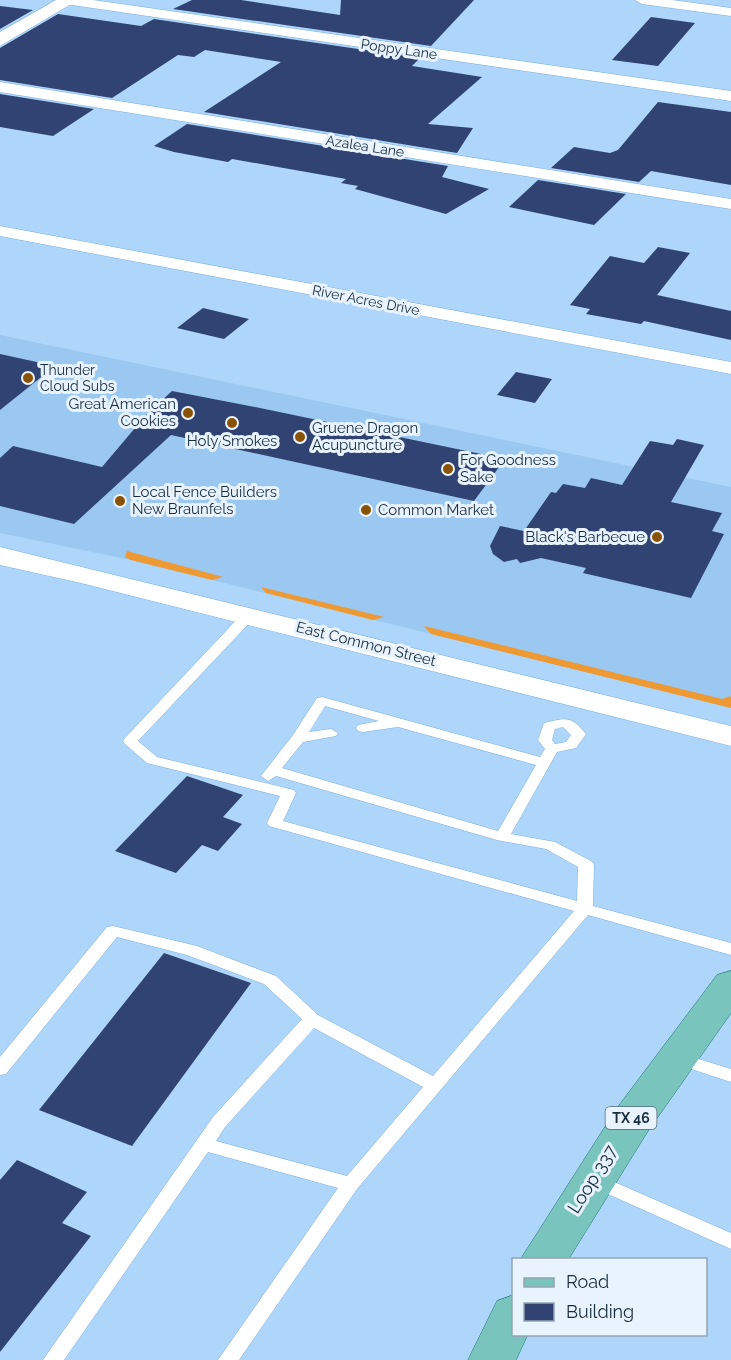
<svg xmlns="http://www.w3.org/2000/svg" width="731" height="1360" font-family="Raleway,sans-serif">
<rect width="100%" height="100%" fill="#aed6fb"/>
<path fill="#9bc8f0" d="M0,335L731,487V708L131,560L0,533Z"/>
<path fill="#ef9932" d="M127,551L223,577L212,580L131,560L125,557Z
M261,587L384,617L373,620L266,593Z
M424,626L722,699L731,696V708L431,634Z"/>
<path fill="#304372" d="M192,0H241L340,15L341,0H474L431,46L173,9Z
M0,6L33,10L0,29Z
M58,14L141,26L154,19L420,58L412,66L482,77L428,124L473,128L457,153L204,112L281,62L205,50L194,57L178,55L112,98L0,80V48Z
M651,17L695,23L658,66L612,60Z
M0,94L94,109L53,136L0,127Z
M658,102L731,112V185L651,171L639,182L551,168L574,147L610,153L618,150Z
M187,124L448,166L442,177L489,189L446,214L355,189L358,186L341,183L346,179L232,159L228,162L174,152L154,146Z
M538,180L626,194L594,225L509,207Z
M658,247L690,253L657,295L731,311V340L644,321L641,324L586,314L590,309L570,305L610,256L644,263Z
M203,308L249,319L224,339L177,328Z
M0,354L55,366L0,410Z
M516,372L552,379L535,403L497,395Z
M172,391L260,408L505,459L474,501L171,435L74,524L0,506V458L13,446L102,467L146,415Z
M677,439L704,445L671,502L722,513L712,531L724,534L691,598L583,573L586,568L541,558L520,563L517,559L504,562L493,554L490,546L500,526L524,531L551,492L556,493L563,484L585,488L591,478L622,485L650,441L673,445Z
M187,776L243,795L223,817L242,824L218,851L202,845L176,873L115,851Z
M164,953L251,983L132,1146L39,1110Z
M17,1160L87,1192L62,1223L91,1236L0,1352V1180Z"/>
<g fill="none" stroke-linecap="round" stroke-linejoin="round">
<defs>
<path id="lane" d="M249,611L254,612L255,615L254,618L138,741L157,757L294,790L296,793L283,821L577,901L578,867L546,849L497,840L276,776L268,781L261,776L293,735L317,698L322,697L540,757L545,749L538,740L544,723C566,718 571,715 586,734L576,748L557,752L511,834L555,842L591,861L594,865L593,906L731,943V955L588,915L357,1189L239,1360H218L338,1188L208,1152L64,1360H43L213,1117L302,1019L264,984L187,955L117,937L6,1074L0,1075V1057L107,927L113,926L197,946L276,976L318,1015L433,1076L574,911L269,826L267,823L280,796L147,763L125,744L123,741L125,738L244,612ZM325,706L379,721L358,725L356,728L358,731L363,732L398,727L536,765L498,831L282,768L303,742L336,736L338,733L331,729L309,732ZM563,727L571,735L566,742L555,744L552,740L555,729ZM314,1028L423,1087L347,1176L216,1141L225,1127Z
M679,1053L731,1069V1082L673,1063L670,1059L673,1055Z
M596,1174L731,1233V1249L590,1186L587,1181L590,1176Z"/>
<path id="street" d="M58,0H93L731,91V101L65,4Z
M635,0H672L731,8V16L642,4Z
M0,82L731,199V209L0,92Z
M0,226L731,362V374L0,236Z"/>
<path id="secondary" d="M56,0H78L0,46V32Z
M0,547L731,726V746L81,583L0,565Z"/>
<path id="primary" d="M731,971V1013L648,1131L568,1260H520L617,1108L717,975Z
M514,1295V1334H528L516,1360H468L497,1301Z"/>
</defs>
<use href="#lane" stroke="#7eb0dc" stroke-width="1"/>
<use href="#street" stroke="#7eb0dc" stroke-width="1"/>
<use href="#secondary" stroke="#7eb0dc" stroke-width="1"/>
<use href="#primary" stroke="#1e7675" stroke-width="1"/>
<use href="#lane" fill="#fff" fill-rule="evenodd"/>
<use href="#street" fill="#fff" fill-rule="evenodd"/>
<use href="#secondary" fill="#fff" fill-rule="evenodd"/>
<use href="#primary" fill="#7ac4be" fill-rule="evenodd"/>
</g>
<g fill="#895204" stroke="#e9f3fd" stroke-width="2">
<circle cx="28" cy="378" r="6"/>
<circle cx="188" cy="413" r="6"/>
<circle cx="232" cy="423" r="6"/>
<circle cx="300" cy="437" r="6"/>
<circle cx="448" cy="469" r="6"/>
<circle cx="120" cy="501" r="6"/>
<circle cx="366" cy="510" r="6"/>
<circle cx="657" cy="537" r="6"/>
</g>
<g text-anchor="middle" dominant-baseline="central" stroke-width="6" stroke-linejoin="round" paint-order="stroke">
<g font-size="14" fill="#182d3e" stroke="#e9f3fd">
<text transform="translate(399 49) rotate(8)">Poppy Lane</text>
<text transform="translate(365 146) rotate(9)">Azalea Lane</text>
<text transform="translate(366 300) rotate(11)">River Acres Drive</text>
</g>
<g font-size="14" fill="#182d3e" stroke="#e9f3fd" text-anchor="start">
<text x="40" y="370">Thunder<tspan x="40" dy="16">Cloud Subs</tspan></text>
</g>
<rect fill="#e9f3fd" stroke="#576877" stroke-width="1.5" x="605.5" y="1107" width="51" height="22" rx="4.5"/>
<g font-size="14" font-weight="bold" fill="#182d3e">
<text x="631" y="1118">TX 46</text>
</g>
<g font-size="15" fill="#182d3e" stroke="#e9f3fd" text-anchor="start">
<text x="176" y="404" text-anchor="end">Great American<tspan x="176" dy="17">Cookies</tspan></text>
<text x="312" y="428">Gruene Dragon<tspan x="312" dy="17">Acupuncture</tspan></text>
<text x="232" y="441" text-anchor="middle">Holy Smokes</text>
<text x="460" y="460">For Goodness<tspan x="460" dy="17">Sake</tspan></text>
<text x="132" y="492">Local Fence Builders<tspan x="132" dy="17">New Braunfels</tspan></text>
<text x="378" y="510">Common Market</text>
<text x="645" y="537" text-anchor="end">Black's Barbecue</text>
</g>
<g font-size="15" fill="#182d3e" stroke="#e9f3fd">
<text transform="translate(366 644) rotate(14)">East Common Street</text>
</g>
<g font-size="18" fill="#182d3e" stroke="#e9f3fd">
<text transform="translate(592 1179) rotate(-58)">Loop 337</text>
</g>
</g>
<rect x="512" y="1258" width="195" height="78" fill="#e9f3fd" stroke="#95a4b1" stroke-width="1.5"/>
<rect x="524" y="1278" width="30" height="9" fill="#7ac4be" stroke="#95a4b1" stroke-width="1.5"/>
<text x="566" y="1288" font-size="18" fill="#182d3e">Road</text>
<rect x="524" y="1303" width="30" height="18" fill="#304372" stroke="#95a4b1" stroke-width="1.5"/>
<text x="566" y="1318" font-size="18" fill="#182d3e">Building</text>
</svg>
